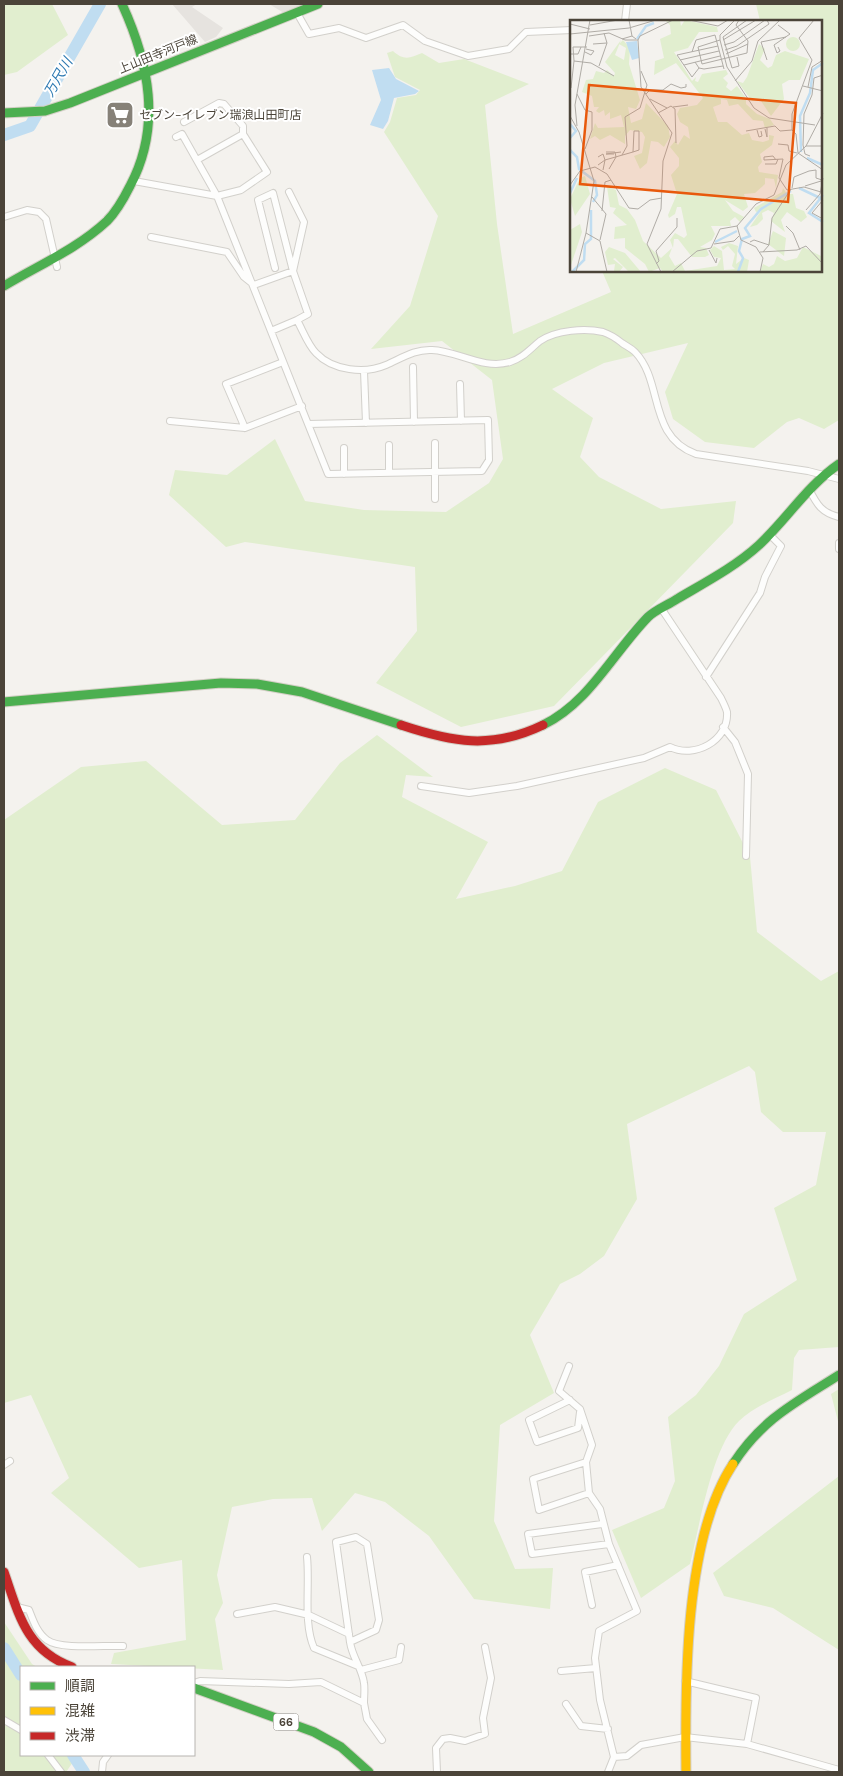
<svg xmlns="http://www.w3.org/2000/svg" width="843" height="1776" font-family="'DM Sans','Noto Sans JP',sans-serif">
<rect width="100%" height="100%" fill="#f4f2ee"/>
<path fill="#e1eecf" d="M4,4H52L68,35L17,72L4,75Z
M756,4H839V420L824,429L799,418L787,422L754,448L705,442L673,419L665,392L688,343L604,363L552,389L593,418L580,457L599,477L661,509L736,501L733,523L554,706L461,727L376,683L417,631L415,567L245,542L226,547L169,495L175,470L227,475L275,439L305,501L364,510L446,512L489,483L503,459L492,380L442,341L371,349L410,306L438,216L384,132L390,122L397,98L416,95L420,90L395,77L387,53L393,51C404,61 410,58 422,53L439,63L464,59L529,84L485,105L497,224L513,334L611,292L602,271H822V21H760Z
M377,735L433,777L406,775L402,797L488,842L456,899L515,886L562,871L598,802L665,768L716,790L750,857L757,932L821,981L839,971V1347L799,1350L794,1358L792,1390C774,1399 754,1407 739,1421C711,1449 700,1525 690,1564L641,1598L612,1530L664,1508L675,1481L668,1417L696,1395L719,1366L744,1314L797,1280L774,1208L816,1185L826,1132H783L761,1112L755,1072L749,1066L627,1124L637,1199L604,1256L580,1274L560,1284L530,1335L554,1393L500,1425L494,1521L515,1569L553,1568L550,1609L474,1599L429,1536L385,1502L355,1493L322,1531L312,1498L273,1499L232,1507L217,1575L223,1603L215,1619L223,1670L111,1664L114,1653L186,1640L182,1560L139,1568L51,1493L69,1478L31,1395L4,1403V820L81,767L146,761L222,825L295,820L340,763Z
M839,1389V1425L831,1394Z
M839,1476V1650L773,1608L724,1596L713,1573Z
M4,1622L32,1664L37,1667H21V1755H78L66,1772H4Z"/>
<path fill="#e6e3df" d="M172,4H197L192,7L223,28L216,37L205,42Z
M269,4H304L284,13Z"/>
<path fill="#c0ddf1" d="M389,68L396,79L419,91L415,94L394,98L388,121L383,129L370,125L381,100L372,70Z"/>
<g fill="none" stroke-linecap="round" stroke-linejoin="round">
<path stroke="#c0ddf1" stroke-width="12" d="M4,135L30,126L100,4
M4,1648L21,1675
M73,1755L84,1772"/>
<defs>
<path id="street" d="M297,13L309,34L339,28L366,38L403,25L425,41L468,56L509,49L526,32L572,30
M625,21L627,4
M176,137L182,134L217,196L241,190L267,172L243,134V126L224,104L219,103L184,122
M197,160L243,134
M134,181L217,196L308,424L488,420L489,460L482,471L328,474L308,424
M4,217L27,210L39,212L46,219L57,267
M151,237L227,252L244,277L254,285L293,271L304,222L289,192
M275,268L258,200L273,193L293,271L308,314L297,320
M271,331L297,320C303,331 308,345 316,353C333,371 365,374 386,365C402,358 415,349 432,350C458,351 483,370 510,362C523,358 530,349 540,341C556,330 585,328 603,332C609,334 617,339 622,343C626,346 631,348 635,352C664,382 647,436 696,454L808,471L839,479
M413,367L414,422
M364,371L366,423
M460,384L461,421
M170,421L245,428L302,406
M245,428L226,384L283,362
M389,445V473
M344,474V448
M809,489C817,505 822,513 839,517
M435,499V443
M839,543V549
M706,677L760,593L765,577L781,546L769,534
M723,727L735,742L748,774L746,856
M421,786L469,793L517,786L644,758L670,747C694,759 729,741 727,712C726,708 723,702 721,698L661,608
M569,1366L559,1391L580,1409L592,1445L586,1462L589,1493L600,1509L609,1544L637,1611L599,1631L595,1658L600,1700L614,1757L608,1772
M570,1400L529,1420L537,1442L578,1428L580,1412
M586,1462L533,1479L539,1510L589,1493
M4,1465L10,1461
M602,1524L528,1534L532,1554L609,1544
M307,1557C310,1585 303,1623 314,1648L358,1666
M592,1605L585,1572L618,1565
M17,1607L29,1610C33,1620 37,1633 47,1640C61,1650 105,1645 123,1646
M237,1614L275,1607L309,1615L349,1634
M361,1670L399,1660L401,1647
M561,1671L596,1668
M685,1681L756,1698L747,1744
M194,1683L200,1681L289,1684L321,1682L364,1703C364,1696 365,1689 364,1683C362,1668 352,1657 350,1642L336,1542L356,1537L367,1544L379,1620L376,1630L350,1642
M364,1703L367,1719L382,1740
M566,1704L581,1726L608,1729
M4,1720L21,1730
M48,1755L61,1772
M614,1757L627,1756L641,1745L685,1737L747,1744L839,1770
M102,1772L103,1762L108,1755
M437,1772L436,1748L443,1739L450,1738L465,1741L485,1734L483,1718L491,1678L485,1647"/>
<path id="fast" d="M4,113L45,111L70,103L318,4
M4,286C39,265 77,249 107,221C117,211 124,198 130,186C162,126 149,63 122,4
M4,702L221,683L257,684L302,692L401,725
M543,725C589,703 613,653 648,617C655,610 668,605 677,599C704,583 735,567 759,545C787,519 807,486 839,464
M733,1464C762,1419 795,1403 839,1375
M194,1688L314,1732L341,1747L369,1772"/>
<path id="slow" d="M686,1772C685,1685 684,1538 733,1464"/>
<path id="jam" d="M401,725C452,742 491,750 543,725
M4,1572C19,1615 26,1650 72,1667"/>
</defs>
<use href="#street" stroke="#d2d0cb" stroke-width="8"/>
<use href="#fast" stroke="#d3cfc5" stroke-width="11"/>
<use href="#slow" stroke="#d3cfc5" stroke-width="11"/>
<use href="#jam" stroke="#d3cfc5" stroke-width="11"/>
<use href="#street" stroke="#fdfdfc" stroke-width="6"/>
<use href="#fast" stroke="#4caf50" stroke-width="9"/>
<use href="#slow" stroke="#ffc107" stroke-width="9"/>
<use href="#jam" stroke="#c62828" stroke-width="9"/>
</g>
<defs>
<symbol id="supermarket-square" viewBox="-11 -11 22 22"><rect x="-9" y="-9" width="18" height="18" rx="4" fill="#868178" stroke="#fff"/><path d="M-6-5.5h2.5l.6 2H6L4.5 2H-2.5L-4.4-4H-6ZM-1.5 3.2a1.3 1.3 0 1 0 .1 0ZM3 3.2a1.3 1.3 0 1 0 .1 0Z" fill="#fff"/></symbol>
</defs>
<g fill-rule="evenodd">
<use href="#supermarket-square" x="104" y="99" width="32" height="32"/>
</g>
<g text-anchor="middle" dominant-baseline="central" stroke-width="4" stroke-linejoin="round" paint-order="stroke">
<rect fill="#fff" stroke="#817c74" stroke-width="1" x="273.5" y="1713.5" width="25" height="17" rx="4"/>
<g font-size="11" font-weight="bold" fill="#4b4439">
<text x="286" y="1722">66</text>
</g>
<g font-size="12" fill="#4b4439" stroke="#fff">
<text transform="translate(158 54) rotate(-22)">上山田寺河戸線</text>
</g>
<g font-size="12" fill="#4b4439" stroke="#fff" text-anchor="start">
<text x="139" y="115">セブン-イレブン瑞浪山田町店</text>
</g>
<g font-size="14" font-style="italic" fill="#2e7ab2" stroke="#fff">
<text transform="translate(58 77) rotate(-60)">万尺川</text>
</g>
</g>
<g transform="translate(570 20)">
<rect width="252" height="252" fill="#f4f2ee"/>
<path d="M95,0H110L111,6L115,0L147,7L148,12H129L118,28L104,32L122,61L126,57L125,61L128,62L132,54L156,50L158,54L153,58L158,63L156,67L161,71L167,66L176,78V84L187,94L200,99L204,105L195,108L193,101L183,100L168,84L159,86L157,80L151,79V84L143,87L148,102H157L172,115L179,113L182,120L193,122L199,120V115L204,116L202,125L190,134L192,142L188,147L189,152L208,155L206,168L204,159L195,158V164L185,173L174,174L178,187L173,191L155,180L163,191L174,197L170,202L165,197L160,201L161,206H141L145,214L142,220L130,227L136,228L139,235L135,237H122L108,219H104L103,228L100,220L105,213L114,218L117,215L111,187H107L105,194L99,198L98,195L107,174L101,155L109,146V138L100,127L105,121L108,125L114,115L120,119L118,107L110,102L107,94L110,88L127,85L133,78L106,43L84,55L85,41L94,38L90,19L101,14L100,5ZM216 24a7 7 0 1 1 14 0a7 7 0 1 1-14 0ZM51,20L45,35L54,40L56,28L49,24L53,20L60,28L59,44L70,80L66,89L58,87L61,103L72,99L76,83L98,106L100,117L94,127L88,122L81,121L77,143L70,149L64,136L72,133L75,117L72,112L60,110L55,116V124L40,115L30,120L25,116L20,119L25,103L28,108L54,107L51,95L40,99V92L35,96L34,90L29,93L26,91L29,87H24L22,76L12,72L16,60L23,59L26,51L34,53L37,50L44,56L45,53L35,42ZM189,24L195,29L190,40L198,48L202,46L206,35L215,31L239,39L230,60H219L212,64L214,79L201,96L191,81H182L167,61L173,63L177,57ZM15,156L20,174L5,196L0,179L10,158ZM37,167L46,170L49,185L57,189L65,200L73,221L91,238L102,228L99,236L105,246L111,243L115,251L147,246L151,238L144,237L140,230L144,226L152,231L154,250L165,249L162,246L165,234L158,226L153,230L151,227L159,223L168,226L166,244L174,238L179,240L177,252H93L90,248L79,252L75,244L55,228V218L44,219L45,207L57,205L43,193L46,188L40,187ZM213,168L217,174H223L226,188L234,191L237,197L231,202L217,192L211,200L215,212L201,201L204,193L198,190L192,193L193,199L187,205L180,207L191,191L186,192L184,188L212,172ZM10,204L12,212L0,248V210ZM203,211L216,218L214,236L198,224ZM39,227L55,233L71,252L58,251L45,238L43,239L53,247L49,252L44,251L45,244L38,245L35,232ZM233,227L251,236L252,232V252H190L193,244L199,247L204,244L207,236L215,241L227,238Z" fill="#e1eecf"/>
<path d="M67,21L69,38L62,40L56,22Z" fill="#c0ddf1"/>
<path fill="none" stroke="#c0ddf1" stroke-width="2.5" d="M67,19L76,6L84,3M0,104L6,111L0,118M0,130L7,137L9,149L25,161L27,175L23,182M231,132L230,96L240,73L243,50L253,43M237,138L253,145M229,168L250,178M0,173L7,158M253,175L239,193L253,202M145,222L167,211M14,241L15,224L21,219V190M2,252L14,240M168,252L173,238L169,231L172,219L180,216L175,208L191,189L221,171"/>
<path fill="none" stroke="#b0aca6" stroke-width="1" d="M59,0L62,16M119,0L148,6L158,0M165,0L150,15V20L157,47L184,88L199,98L245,105M0,4L20,9M20,5L48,0M208,5L220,14L204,25L207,33L210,31L208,27M0,14L59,8L86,0M19,16L39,13L55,20H68M52,19L62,16L66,19M150,20L128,27L132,44L177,33L178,21L166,5L169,0M153,20L186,0M23,24L37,23L34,13M0,25V64M154,25L164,22L195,0M11,27H3L4,41L21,43L44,56M155,30L167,26L199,4L197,0M15,32L21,35L24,31L16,29M122,32L126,20L145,15L154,49M0,34H8L11,27H17M156,34L178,24M167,37L169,46L162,48L153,17L177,0M110,40L149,31M197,40L191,22L216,17M125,42L129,48L134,49L153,46M114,45L150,36M29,46L37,23M129,48L122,57L107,35L148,26M165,61L182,41L188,21L210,0M233,66L253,71M238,67L242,47L253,40M1,68L4,41M7,74L15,90L22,92V110L15,129M76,74L80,70H93L101,64L111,68L116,67V64M80,79L97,88M103,87L118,85M88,93L101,86L105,89L106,123M0,96L9,112L24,161L16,213L6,252M7,106L5,85L20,0M195,109L197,117V108M187,110L189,117L192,116L191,111M222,110V94L242,40L229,18L244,0M176,111L205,106L210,111L222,110L226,114L228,133M208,124L218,125L219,131L227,133M236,126H253M36,132H45L46,137L39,149M228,133L253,150M44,134H36L51,132M52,135L57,126L55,97L70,88L77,65L71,51M240,136L235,134L233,125L234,94L242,75L244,58L253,55M194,140L213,139L209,158L217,170L234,167L251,172M194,140V137L203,136L206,140M195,144H206L208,139M28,145L35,140L33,134L28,137M33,150L35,140L63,132L64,111H69V130L63,132M0,165L10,151L25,147L37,154L59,188L68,189L80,180L92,178M235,166L251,161M222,168L224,157L239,151L246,150V158L252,160M22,177L36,194L30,220M253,180L242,193L253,199M236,190L250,174L253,158M32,191L35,162L41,160M167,206L171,220L186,227L193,238L190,252M216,206L223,213L230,230M16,213L30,221L37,252M180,222L184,220L199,225M144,224L164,221L169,216M139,230L146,243L147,238M190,232L227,230L236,226L253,244M193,232L199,225L202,198L221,169M86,244L89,241L86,231L107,207V198M91,252L77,224L91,189L93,141L102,113L71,67L68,20L70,16L103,0M102,252L127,231L141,228L150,209L167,206L186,184L204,175L216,145L236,126L253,93"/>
<path fill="#e8590c" fill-opacity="0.15" stroke="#e8590c" stroke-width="2.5" d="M19,65L226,83L218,182L10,164Z"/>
<rect width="252" height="252" fill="none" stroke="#4b4439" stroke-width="2.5"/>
</g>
<rect width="843" height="1776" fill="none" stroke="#4b4439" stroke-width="10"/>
<rect x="20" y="1666" width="175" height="90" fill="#ffffff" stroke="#b7b4b0"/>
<rect x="30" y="1682" width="25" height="8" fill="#4caf50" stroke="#b7b4b0"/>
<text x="65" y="1691" font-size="15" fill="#4b4439">順調</text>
<rect x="30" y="1707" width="25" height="8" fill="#ffc107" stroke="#b7b4b0"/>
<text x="65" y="1716" font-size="15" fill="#4b4439">混雑</text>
<rect x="30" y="1732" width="25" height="8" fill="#c62828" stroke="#b7b4b0"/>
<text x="65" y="1741" font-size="15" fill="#4b4439">渋滞</text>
</svg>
